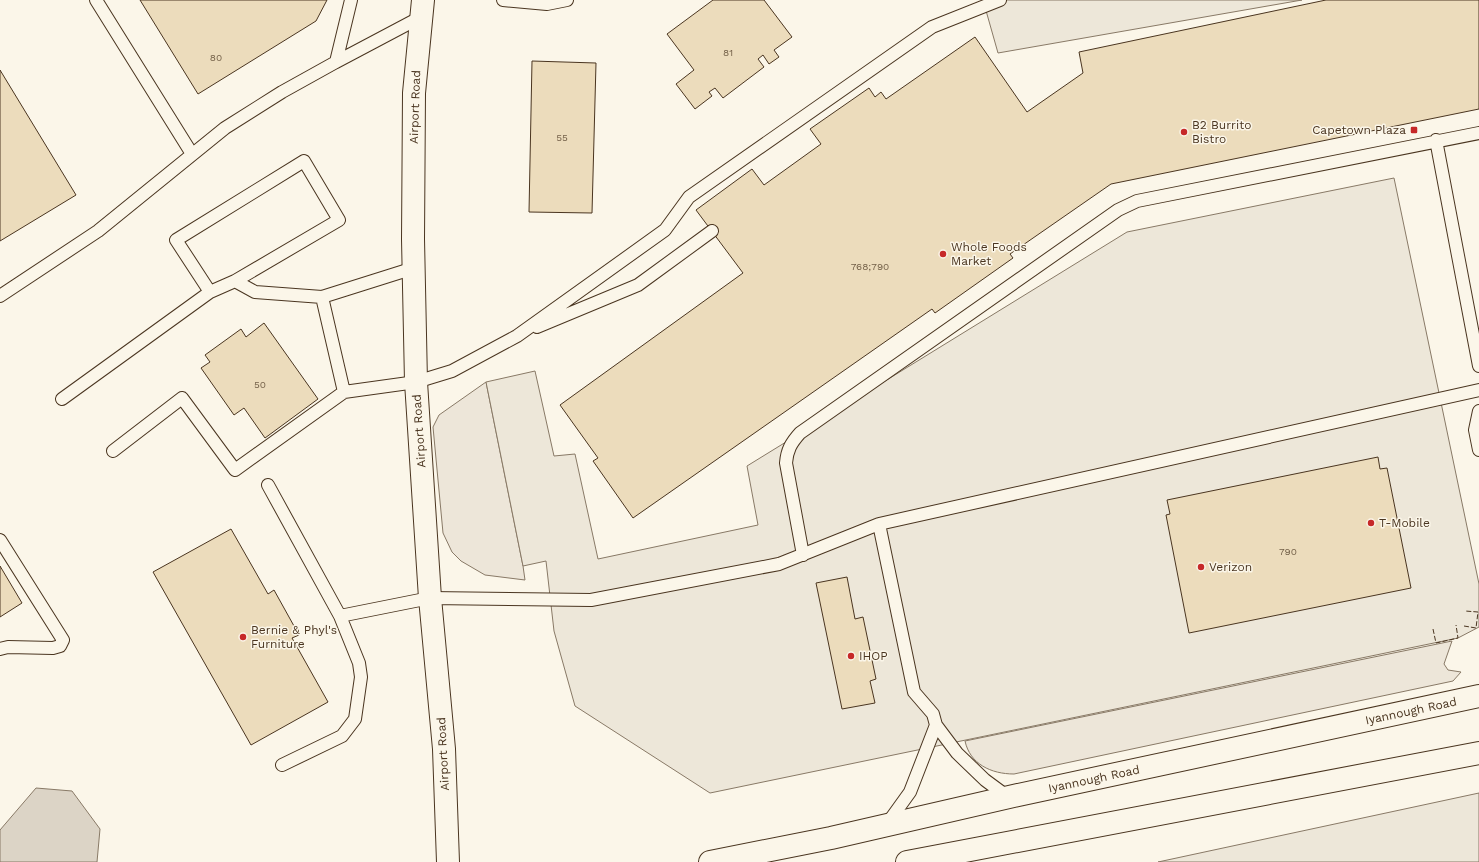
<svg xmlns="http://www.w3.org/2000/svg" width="1479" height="862" font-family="'Work Sans',sans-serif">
<rect width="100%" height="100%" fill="#fbf6e9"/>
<path fill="#ede6d9" stroke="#887966" d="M486,382L523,566L525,580L485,575L461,561L452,552L443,533L433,427L439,415Z
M1452,641L1444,664L1448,670L1461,672L1453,681L1014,774C991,774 970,764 965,741Z"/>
<path fill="#ede7d9" stroke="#887966" d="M983,0H1302L998,53Z
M1394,178L1479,584V627L1458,638L710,793L575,706L554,631L546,561L523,566L486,382L535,371L554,456L575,454L598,559L758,525L747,466L1127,232Z
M1479,793V862H1158Z"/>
<path fill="#dcd4c6" stroke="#887966" d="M36,788L72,791L100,829L97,862H0V830Z"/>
<path fill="#ecdcbc" stroke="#4a3520" d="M140,0H327L316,21L198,94Z
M713,0H764L792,37L774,50L779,57L769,64L763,55L758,59L764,67L723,98L715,88L709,92L712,96L695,109L676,84L694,70L667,34Z
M1326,0H1479V109L1111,184L1010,254L1013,258L935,313L932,309L633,518L593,461L598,458L560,405L743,273L696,210L752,169L764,185L821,144L810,129L869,88L875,97L881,92L886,99L975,37L1027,112L1083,73L1079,52Z
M532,61L596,63L592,213L529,212Z
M0,70L76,195L0,241Z
M264,323L318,399L265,438L244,408L234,415L201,368L210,362L205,355L241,329L246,337Z
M1378,457L1380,469L1387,468L1411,588L1189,633L1166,515L1170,514L1167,500Z
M231,529L268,594L274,590L299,635L292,638L328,702L251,745L153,572Z
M0,566L22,603L0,617Z
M847,577L855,619L863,617L876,679L870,681L875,703L842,709L816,583Z"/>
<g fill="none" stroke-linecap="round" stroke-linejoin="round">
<defs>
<path id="lane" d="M96,0L192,154
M503,0L547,4L567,0
M336,62L421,17
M1436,140L1479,366
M235,281L210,292L176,240L304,161L339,220L235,281L255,292L322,297L414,268
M0,296L98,231L225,128L282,92L336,62L351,0
M322,297L344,392L416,382L452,371L517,336L665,230L689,197L932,27L1000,0
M537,327L638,285L712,231
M62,399L210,292
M1479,411L1475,430L1479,450
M113,451L182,398L235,470L344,392
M268,485L340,616L430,598L591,600L779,564L879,524
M0,540L63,640L60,646L53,648L8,647L0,649
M803,555L786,463C787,450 791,443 800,433L1118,210L1137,201L1479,133
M282,765L342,736L355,719L361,677L359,663L340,616
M1008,797L985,780L957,753L936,725L933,714L914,692L879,524L1479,390
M887,824L910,792L936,725"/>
<path id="secondary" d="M423,0L414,93L413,239L416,382L430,598L444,749L448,862"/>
<path id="primary" d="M710,862L831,838L1018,795L1479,696
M907,862L1479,753"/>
</defs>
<use href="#lane" stroke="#4a3520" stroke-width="14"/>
<use href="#secondary" stroke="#4a3520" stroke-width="24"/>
<use href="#primary" stroke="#4a3520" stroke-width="24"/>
<use href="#lane" stroke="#fbf6e9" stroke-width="12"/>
<use href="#secondary" stroke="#fbf6e9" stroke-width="22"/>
<use href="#primary" stroke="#fbf6e9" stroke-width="22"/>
<path stroke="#4a3520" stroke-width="1" stroke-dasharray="5 2" stroke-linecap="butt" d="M1464,626L1476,628L1478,612L1465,611
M1433,629L1436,643L1458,638L1456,625"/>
</g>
<g fill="#c62828" stroke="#fbf6e9" stroke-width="1.5">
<rect x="1410" y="126" width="8" height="8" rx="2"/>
<circle cx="1184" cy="132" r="4"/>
<circle cx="943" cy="254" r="4"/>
<circle cx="1371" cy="523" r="4"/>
<circle cx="1201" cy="567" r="4"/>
<circle cx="243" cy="637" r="4"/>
<circle cx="851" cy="656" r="4"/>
</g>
<g text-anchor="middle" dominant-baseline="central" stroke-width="3" stroke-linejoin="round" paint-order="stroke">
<g font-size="10" fill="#725f47">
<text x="728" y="52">81</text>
<text x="216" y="57">80</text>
<text x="562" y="137">55</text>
<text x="870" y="266">768;790</text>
<text x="260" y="384">50</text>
<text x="1288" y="551">790</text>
</g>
<g font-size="12" fill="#4a3520" stroke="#fbf6e9">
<text transform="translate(415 107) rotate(-88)">Airport Road</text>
<text transform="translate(419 431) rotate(-94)">Airport Road</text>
<text transform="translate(1411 711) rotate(-12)">Iyannough Road</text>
<text transform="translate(443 754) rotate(-93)">Airport Road</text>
<text transform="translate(1094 779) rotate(-12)">Iyannough Road</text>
</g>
<g font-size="12" fill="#4a3520" stroke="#fbf6e9" text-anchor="start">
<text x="1192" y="125">B2 Burrito<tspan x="1192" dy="14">Bistro</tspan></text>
<text x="1406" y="130" text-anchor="end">Capetown Plaza</text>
<text x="951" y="247">Whole Foods<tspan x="951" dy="14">Market</tspan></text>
<text x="1379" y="523">T-Mobile</text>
<text x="1209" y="567">Verizon</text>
<text x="251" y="630">Bernie &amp; Phyl's<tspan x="251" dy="14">Furniture</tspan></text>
<text x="859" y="656">IHOP</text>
</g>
</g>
</svg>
